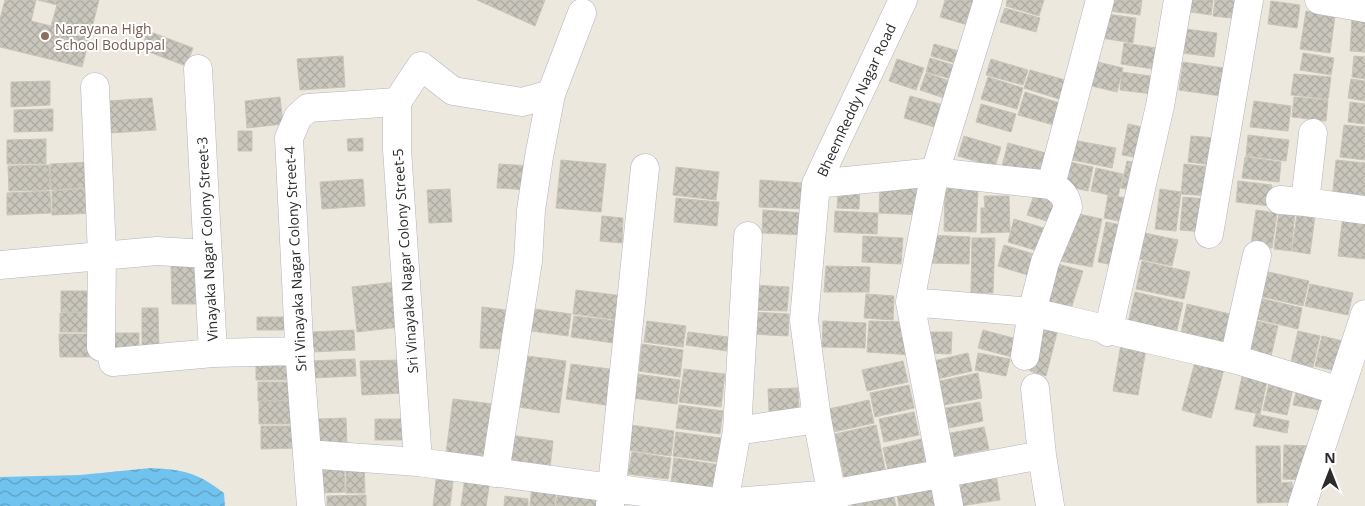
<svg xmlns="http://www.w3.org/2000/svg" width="1365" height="506" font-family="'Open Sans',sans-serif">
<defs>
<pattern id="water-waves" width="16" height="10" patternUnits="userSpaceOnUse" patternTransform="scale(1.25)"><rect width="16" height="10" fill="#71c3ef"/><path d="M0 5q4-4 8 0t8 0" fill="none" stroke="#5d9fc2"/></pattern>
<pattern id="building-cross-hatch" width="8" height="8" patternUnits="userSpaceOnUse" patternTransform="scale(1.25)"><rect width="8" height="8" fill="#c9c6bc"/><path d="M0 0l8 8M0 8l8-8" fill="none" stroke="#adaaa2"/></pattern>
</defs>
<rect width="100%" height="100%" fill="#ede8de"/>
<path fill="url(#water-waves)" d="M151,468C185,470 196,472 224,493L225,506H0V477L80,475Z"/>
<path fill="url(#building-cross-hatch)" stroke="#c9c4b7" d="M5,0H36L31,21L51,26L57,5L38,0H99L82,67L0,47V19Z
M477,0H545L535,26Z
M945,0H971L982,3L975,27L940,17Z
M1007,0H1044L1039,16L1006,6Z
M1104,0H1142L1140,15L1102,10Z
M1192,0H1213L1211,15L1191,12Z
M1215,0H1243L1241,19L1213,16Z
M1271,1L1300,5L1297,28L1268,24Z
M1005,8L1040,18L1036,32L1000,22Z
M1306,11L1335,16L1330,53L1300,49Z
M1099,13L1136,18L1133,43L1095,37Z
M1352,16L1365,17V52L1350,51Z
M1185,29L1217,33L1214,57L1182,53Z
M148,31L193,48L186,66L141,49Z
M1124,43L1163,49L1160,70L1121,64Z
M934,44L969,54L965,66L931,56Z
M1303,53L1334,58L1331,75L1300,70Z
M343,56L345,87L300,90L297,59Z
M1354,56L1365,57V79L1352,77Z
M930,58L963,68L959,81L926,72Z
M897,59L924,68L916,90L889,81Z
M991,59L1028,70L1023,85L986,75Z
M1089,60L1123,68L1117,92L1083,84Z
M1183,62L1231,69L1228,97L1179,90Z
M1030,70L1065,80L1059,99L1024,88Z
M1122,72L1164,78L1161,95L1120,90Z
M926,73L959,84L953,101L920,90Z
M1294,74L1331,77L1328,99L1291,95Z
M988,77L1023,88L1017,109L981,99Z
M1351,79L1365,81V101L1348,98Z
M50,81V105L11,107V82Z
M1025,92L1063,104L1057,126L1018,115Z
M910,96L947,106L941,129L904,118Z
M280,97L283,124L247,128L245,101Z
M1294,97L1328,100L1326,121L1292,117Z
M152,98L156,130L111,133L108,101Z
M1254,101L1291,106L1288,131L1250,127Z
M1350,102L1365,104V124L1348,122Z
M981,104L1016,114L1011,132L976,122Z
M53,109V131L14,132V110Z
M1128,124L1152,129L1146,159L1122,155Z
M1344,125L1365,127V160L1340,157Z
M238,131H252V151H238Z
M1248,135L1289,140L1286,161L1246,156Z
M964,136L1001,147L995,167L958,156Z
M1191,136L1216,138L1213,165L1188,162Z
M363,138V151H348L347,139Z
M46,139V164H7V140Z
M1067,139L1116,148L1112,168L1063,158Z
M1008,143L1046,153L1039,180L1001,170Z
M1245,157L1281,162L1279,182L1242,178Z
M561,160L606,164L601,212L556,208Z
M1336,160L1365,163V202L1332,199Z
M1127,161L1145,164L1139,192L1121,188Z
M92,162L93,187L51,190L50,164Z
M1070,162L1093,167L1088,191L1065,186Z
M499,164L532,166L531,190L497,188Z
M1184,164L1212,167L1210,196L1181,194Z
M49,165L50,190L9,191L8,166Z
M676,167L719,172L716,200L673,195Z
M1096,168L1123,174L1118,197L1091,191Z
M363,179L365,206L322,209L320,182Z
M760,180L805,183L803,209L759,207Z
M1238,181L1272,185L1270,206L1236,202Z
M839,183L860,184L859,209L837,208Z
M880,184L924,186L922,215L879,213Z
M93,188L95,213L52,215V191Z
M945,188L978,189L976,232L944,231Z
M450,189L452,222L429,223L427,190Z
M1160,189L1181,192L1176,231L1155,229Z
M50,191L51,213L7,215V193Z
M1034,195L1062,203L1056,224L1027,215Z
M1108,195L1133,199L1129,223L1104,218Z
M984,196H1009L1010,232L981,233V208H985Z
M1183,197L1206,199L1204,232L1180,230Z
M676,198L719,202L717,226L674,222Z
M763,210L805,213L804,235L762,233Z
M1256,210L1277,213L1272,248L1251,245Z
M835,211L878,213L877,234L834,232Z
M1279,211L1295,213L1291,251L1274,249Z
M1070,212L1102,219L1092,267L1060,261Z
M1297,214L1315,216L1310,254L1292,251Z
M1343,215L1365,218V259L1338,256Z
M602,216L623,218L622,243L600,241Z
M1014,219L1044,228L1038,251L1008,242Z
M1106,222L1126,226L1118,266L1098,262Z
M1145,233L1178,240L1172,266L1139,259Z
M929,235L970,237L969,264L928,263Z
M863,236L903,238L901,264L862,262Z
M972,238H995L993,293H971Z
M1004,245L1037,255L1031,276L998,266Z
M1142,261L1190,272L1184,299L1136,289Z
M171,263H197L198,304H172Z
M1058,264L1083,271L1069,315L1045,308Z
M826,266L870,267L869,292H824Z
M1264,271L1309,281L1303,306L1259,296Z
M395,282L400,327L357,332L352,287Z
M1310,284L1353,293L1348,315L1305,306Z
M753,285L789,287L787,311L752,310Z
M576,290L623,296L619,320L573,314Z
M61,291H88V312H61Z
M1135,292L1183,303L1176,334L1128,323Z
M866,294L894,296L893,320L864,318Z
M1260,298L1302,308L1298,329L1256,319Z
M1187,304L1230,314L1223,343L1181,333Z
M482,307L506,310L502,349L480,348Z
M142,308H158L159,351H142Z
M527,308L571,314L568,336L524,330Z
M90,312V332H60V313Z
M751,312L789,314L788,336L749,334Z
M574,316L617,321L614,343L571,337Z
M257,317H287V330H257Z
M647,321L686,326L683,347L644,342Z
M823,321L866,323L865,348L822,347Z
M869,321L913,322L912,355L867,352Z
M1257,321L1278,326L1271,356L1250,352Z
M1041,325L1058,329L1046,376L1030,371Z
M354,330L355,350L312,352L311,332Z
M983,330L1017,339L1012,357L978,348Z
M1298,331L1320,336L1313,367L1291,362Z
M688,332L728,337L727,351L686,345Z
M924,332H952L951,354L924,353Z
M108,333H139V354H108Z
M59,334H94V357H60Z
M1322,336L1343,341L1336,371L1315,366Z
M642,344L683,350L680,377L639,371Z
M1121,344L1146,349L1138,395L1113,391Z
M968,353L972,371L933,380L929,362Z
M978,353L1010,359L1006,376L975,370Z
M519,355L566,361L559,413L511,406Z
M355,359L356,376L312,378L311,361Z
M256,360H293L294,380H256Z
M403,360L404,393L362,395L360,361Z
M903,361L908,382L867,391L862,370Z
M1195,362L1224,369L1211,418L1182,410Z
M571,364L617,370L612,406L566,399Z
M684,369L725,374L721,407L679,402Z
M1243,372L1268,377L1260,414L1235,409Z
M978,373L982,398L939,406L935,382Z
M637,374L680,380L677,404L633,398Z
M1270,379L1294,384L1287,415L1263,410Z
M258,382H295V400L258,401Z
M1298,384L1334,392L1330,412L1293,405Z
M909,385L914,408L875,417L870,393Z
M798,388L799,410L769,411L768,389Z
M453,399L493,404L485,458L446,453Z
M869,400L874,423L829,433L824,410Z
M259,401H296V424H259Z
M980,402L983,421L944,429L940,409Z
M679,405L723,411L720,434L676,428Z
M914,412L919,435L884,442L879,419Z
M1256,414L1289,421L1287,433L1253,426Z
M346,418L347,443L320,444L318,419Z
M375,419H404V440H375Z
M630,425L674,431L671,456L626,450Z
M876,425L886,473L845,481L835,434Z
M261,426H298V448L261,449Z
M984,427L989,449L949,457L945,434Z
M676,432L721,438L717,462L673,456Z
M509,435L553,441L550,468L505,462Z
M921,439L926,463L888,471L883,448Z
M1284,445L1310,446L1309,480L1283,479Z
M1256,446H1280L1281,483L1292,482L1293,502L1257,503Z
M632,452L671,458L668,479L628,474Z
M674,458L720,465L717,490L671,483Z
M346,462H364L365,493H346Z
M321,463H344L345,492L321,493Z
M996,474L1000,500L960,506L955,482Z
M465,477L490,481L486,506H461Z
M436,479L453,481L450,506H433Z
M935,481L940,506H899L896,489Z
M532,485L556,486L555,506H530Z
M892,488L896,506H852L850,496Z
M558,489L602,493L601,506H556Z
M366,495V506H327V496Z
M505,496L528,499V506H504Z"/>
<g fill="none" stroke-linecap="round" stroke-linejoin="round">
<defs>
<path id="minor" d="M1319,0L1365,8
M198,69L213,353L300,351
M95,87L102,255L101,347
M1313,133L1305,202L1365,210
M816,184L935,172L1051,185
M1280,200L1305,202
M1209,234L1249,0
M748,236L737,431L817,419
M0,265L157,251L207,254
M910,302L1032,312L1234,359L1340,391
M1108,332L1160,106L1178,0
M1025,356L1032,312L1045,262L1068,207C1066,195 1061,191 1051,185L1100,0
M1234,359L1257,255
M113,362L213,353
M307,454L418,462L724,503L831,494L1042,455L1035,388
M1042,455L1050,506
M418,462L397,149V102L421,66L453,91L522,102L551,94
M495,473L528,261L531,210L539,157L551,94L582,13
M724,503L737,431
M610,505L645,168
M311,506L300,362L289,138L298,117L308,108L397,102
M834,506L817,419L804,320L816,184L903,0
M949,506L910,302L935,172L988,0
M1302,506L1365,314"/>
</defs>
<use href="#minor" stroke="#b2b3bf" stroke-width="29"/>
<use href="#minor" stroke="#fff" stroke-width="28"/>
</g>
<circle fill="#8d6e63" stroke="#fff" stroke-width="2" cx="45" cy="36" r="5"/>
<g text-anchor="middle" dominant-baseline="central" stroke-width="4" stroke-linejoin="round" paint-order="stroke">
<g font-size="14" fill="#785e54" stroke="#fff" text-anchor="start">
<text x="55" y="28">Narayana High<tspan x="55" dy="16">School Boduppal</tspan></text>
</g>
<g font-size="14" fill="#2c2c2c" stroke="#fff">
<text transform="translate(856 100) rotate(-65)">BheemReddy Nagar Road</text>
<text transform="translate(207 239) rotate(-93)">Vinayaka Nagar Colony Street-3</text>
<text transform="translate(295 259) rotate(-93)">Sri Vinayaka Nagar Colony Street-4</text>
<text transform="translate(405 261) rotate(-94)">Sri Vinayaka Nagar Colony Street-5</text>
</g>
</g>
<g transform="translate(1330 471)" stroke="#ffffff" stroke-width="4" paint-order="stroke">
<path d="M0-4L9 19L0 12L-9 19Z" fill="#2c2c2c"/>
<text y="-8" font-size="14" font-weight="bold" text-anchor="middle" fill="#2c2c2c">N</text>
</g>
</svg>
